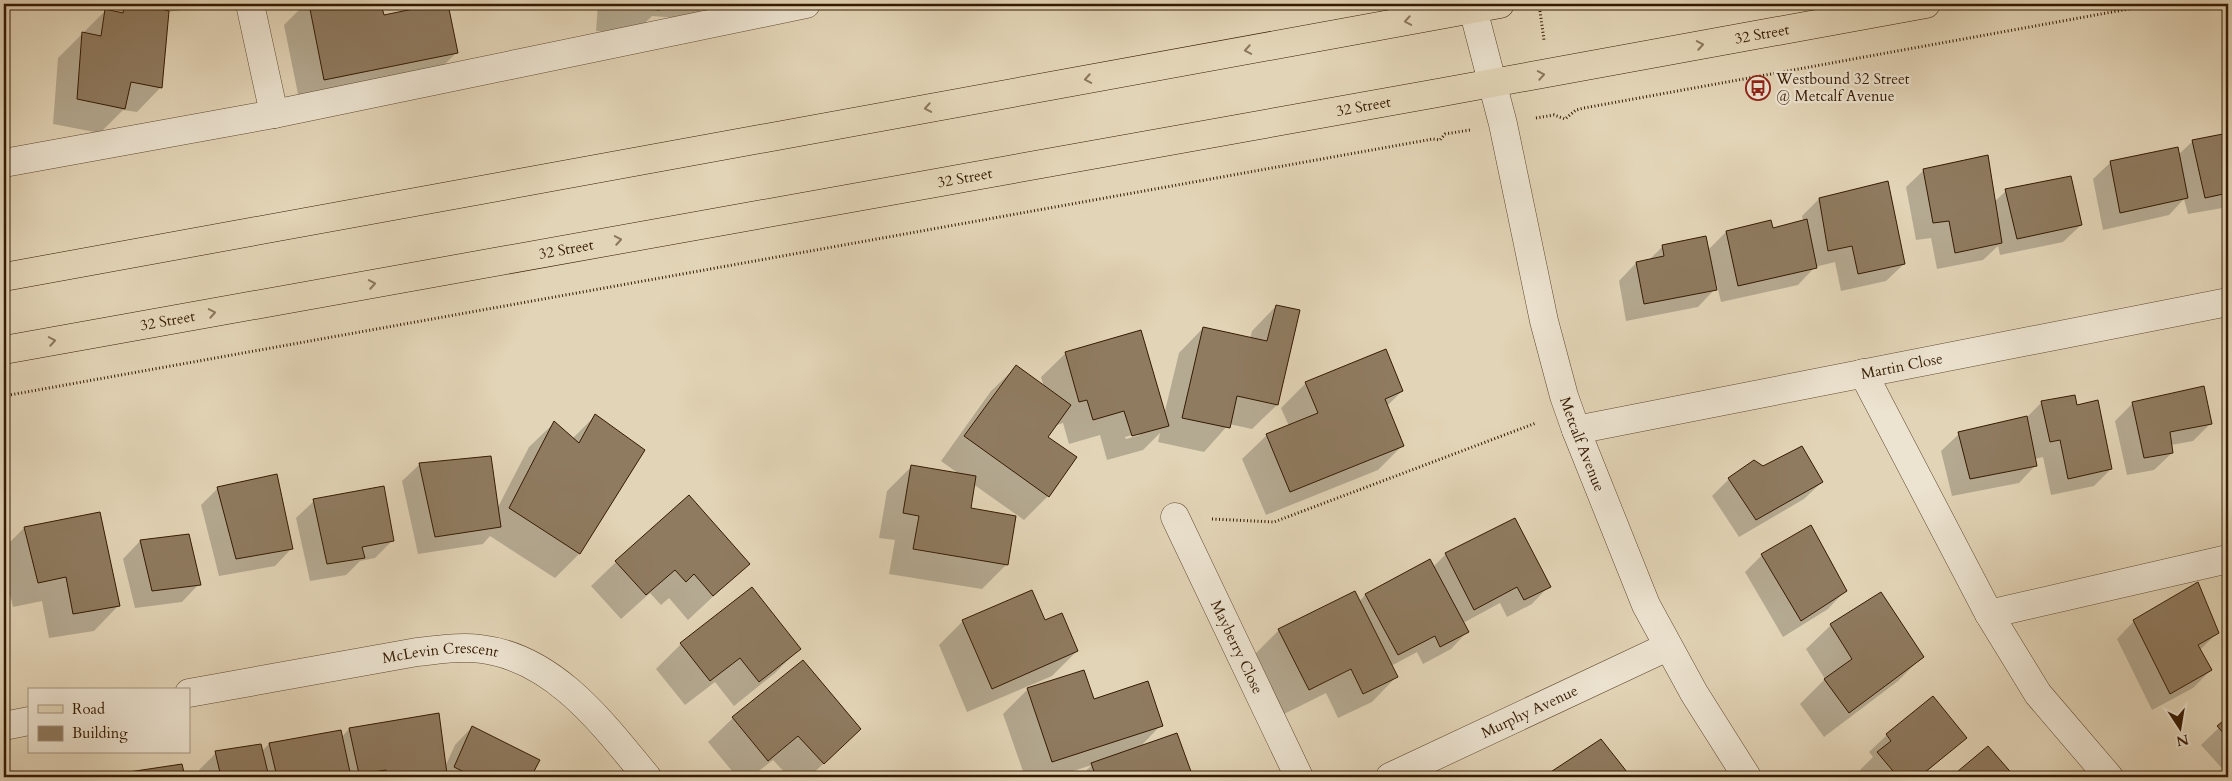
<svg xmlns="http://www.w3.org/2000/svg" width="2232" height="781" font-family="Cardo,serif">
<rect width="100%" height="100%" fill="#e2d4b6"/>
<filter id="stains"><feTurbulence type="fractalNoise" baseFrequency=".004" numOctaves="4"/><feColorMatrix values="0 0 0 0 .2 0 0 0 0 .09 0 0 0 0 .02 0 0 0 .5 -.17"/></filter>
<radialGradient id="worn" r=".72"><stop offset=".6" stop-color="#630" stop-opacity="0"/><stop offset="1" stop-color="#630" stop-opacity=".3"/></radialGradient>
<path fill="#0003" fill-rule="evenodd" d="M50,4H104L51,10Z
M124,4H135L149,7L148,4H195L191,9L167,12L161,87L137,112L123,110L100,133L53,124L58,58L105,11L115,13Z
M305,4H380L383,16L447,4L457,52L432,77L300,104L284,25Z
M598,4H707L691,19L652,16L634,34L596,31Z
M2228,134V207L2188,214L2184,199L2169,215L2103,230L2093,179L2111,162L2178,155L2193,141Z
M1924,170L1994,202L2006,191L2081,225L2063,242L2000,255L1998,246L1983,260L1937,269L1931,238L1916,240L1906,187Z
M1819,199L1904,264L1886,281L1841,291L1835,262L1815,267L1798,285L1721,302L1716,281L1714,282L1715,289L1698,307L1626,321L1619,281L1636,263L1648,261L1663,246L1708,250L1726,232L1772,230L1803,221L1802,216Z
M1276,306L1277,405L1252,429L1229,424L1204,452L1158,442L1160,433L1143,450L1107,460L1100,435L1069,444L1063,423L1054,426L1046,437L1048,496L1024,520L973,484L969,509L1007,564L982,589L889,574L895,540L879,538L887,491L911,467L959,474L941,461L991,391L1016,367L1044,387L1041,377L1066,353L1164,415L1179,353L1203,328L1250,339L1252,331ZM1140,433V435L1126,439L1125,437Z
M1306,383L1402,391L1387,406L1403,445L1378,470L1266,515L1242,459L1267,435L1289,426L1281,408Z
M2042,402L2076,406L2111,469L2094,486L2051,495L2043,457L2035,459L2036,465L2019,483L1952,496L1941,451L1959,434L2027,417Z
M2133,403L2210,424L2193,441L2171,445L2172,453L2154,470L2127,475L2115,421Z
M595,416L643,450L579,554L555,578L490,536L483,544L418,554L402,481L420,464L497,509L529,447L554,423L572,439Z
M1763,467L1822,482L1804,499L1739,537L1712,496L1729,479Z
M218,488L292,548L275,566L219,576L201,505Z
M314,501L393,540L375,558L360,561L346,575L310,581L296,518Z
M1514,520L1549,586L1532,604L1507,617L1500,603L1463,623L1468,631L1451,649L1423,664L1417,652L1391,666L1396,677L1372,702L1338,718L1326,693L1284,714L1254,655L1279,630L1359,602L1365,595L1430,561L1433,567L1446,554Z
M24,528L118,606L94,631L49,638L42,601L13,607L4,568V548Z
M188,535L199,584L182,602L135,608L123,559L140,541Z
M1762,555L1845,591L1828,609L1783,637L1745,572Z
M616,562L748,564L688,620L669,598L661,605L650,593L621,619L591,586Z
M752,589L799,649L775,673L734,706L715,682L685,705L656,669L681,644Z
M963,621L1044,622L1077,651L1052,676L967,712L939,645Z
M2134,621L2218,632L2200,650L2211,670L2193,688L2152,710L2117,639Z
M1831,625L1922,657L1898,681L1824,737L1800,704L1825,679L1806,649Z
M803,662L835,753L809,777H789L773,760L751,777H737L708,742L733,718Z
M1028,689L1093,700L1161,725L1139,748L1176,734L1192,777H1079L1092,765L1054,777H1025L1003,714Z
M1933,698L1965,738L1921,777H1866L1860,770L1873,757L1869,752L1887,735Z
M2228,719V775L2201,745Z
M472,727L538,761L530,777H200L199,770L216,753L262,751L269,744L341,738L349,729L445,767L455,745Z
M1601,741L1630,777H1546Z
M1988,747L2014,777H1953Z
M181,766L183,777H120L123,774Z"/>
<path fill="#8f7b60" stroke="#351a02" d="M125,4H140L169,11L162,88L131,82L125,109L77,99L82,32L101,36L105,9L123,13Z
M309,4H381L384,15L437,4H448L458,53L324,80Z
M620,4H660V10L620,7Z
M2228,133V193L2205,198L2192,140Z
M2178,147L2188,198L2120,213L2110,161Z
M1988,155L2002,243L1955,253L1949,221L1933,223L1923,169Z
M2071,176L2082,225L2017,239L2005,189Z
M1888,181L1905,264L1858,274L1852,246L1828,251L1819,198Z
M1807,219L1817,268L1738,286L1726,231L1771,220L1773,228Z
M1706,236L1717,290L1644,304L1636,262L1664,256L1662,245Z
M1276,305L1300,310L1278,405L1237,396L1230,428L1182,418L1203,327L1267,341Z
M1141,330L1169,426L1132,436L1124,411L1093,420L1087,400L1079,402L1065,352Z
M1386,349L1403,391L1385,399L1404,446L1290,492L1266,434L1318,413L1305,382Z
M1016,365L1071,405L1048,437L1077,457L1049,497L964,436Z
M2204,386L2212,424L2170,432L2173,453L2144,458L2132,402Z
M2075,395L2077,405L2098,400L2112,469L2068,479L2060,440L2050,442L2041,401Z
M595,414L645,450L580,554L509,508L554,421L579,443Z
M2027,416L2037,466L1970,479L1958,432Z
M1802,446L1823,482L1756,520L1728,478L1754,460L1763,466Z
M491,456L501,527L435,537L419,463Z
M911,465L976,476L971,508L1016,516L1008,565L913,549L919,516L903,513Z
M277,474L293,549L236,559L217,487Z
M384,486L394,541L362,547L365,558L327,564L313,499Z
M689,495L750,564L713,596L694,574L686,582L675,570L646,595L615,561Z
M100,512L120,606L73,614L66,577L38,583L24,527Z
M1515,518L1551,587L1524,600L1517,587L1474,610L1445,553Z
M1811,525L1847,591L1801,621L1761,554Z
M189,534L201,585L152,591L140,540Z
M1430,559L1469,632L1440,647L1435,636L1398,655L1365,594Z
M2198,582L2219,633L2198,645L2212,670L2170,694L2133,620Z
M752,587L801,649L759,682L740,658L710,681L680,643Z
M1032,590L1045,620L1062,613L1078,651L992,689L962,620Z
M1355,591L1398,677L1363,694L1351,669L1309,690L1278,629Z
M1881,592L1924,657L1849,713L1824,679L1852,659L1830,624Z
M803,660L861,729L824,764L798,736L768,761L732,717Z
M1084,670L1094,699L1148,681L1163,726L1052,762L1027,688Z
M1933,696L1967,738L1919,777H1898L1877,752L1891,741L1886,734Z
M439,713L447,774L422,777H387L386,770L359,774L349,728Z
M2228,717V738L2217,726Z
M472,726L540,760L531,777H474L454,767Z
M341,730L351,777H277L269,743Z
M1177,733L1193,777H1096L1091,763Z
M1601,739L1631,777H1543Z
M261,744L269,777H221L215,751Z
M1988,746L2015,777H1951Z
M182,764L185,777H123L122,773Z
M870,771L876,777H863Z"/>
<g fill="none" stroke-linecap="round" stroke-linejoin="round">
<defs>
<g id="minor">
<path d="M250,4L274,114"/>
<path id="s1" d="M1470,4L1473,9L1503,124L1544,321L1564,396L1576,430L1646,605L1694,693L1747,777"/>
<path d="M4,163L274,114L806,4"/>
<path d="M1863,373L1989,614L2038,694L2109,777"/>
<path id="s2" d="M1576,430L2228,302"/>
<path id="s3" d="M1175,517L1299,777"/>
<path d="M1989,614L2228,559"/>
<path id="s4" d="M189,693L417,652C438,650 460,646 481,649C555,658 603,724 647,777"/>
<path d="M4,726L29,721"/>
<path id="s5" d="M1390,777L1667,647"/>
</g>
<g id="major">
<path d="M4,277L1500,4"/>
<path id="s6" d="M4,350L1432,94L1926,4"/>
</g>
</defs>
<use href="#minor" stroke="#60482f" stroke-width="29"/>
<use href="#major" stroke="#351a02" stroke-width="29"/>
<path stroke="#351a02" stroke-width="3" stroke-dasharray="1 2.5" stroke-linecap="butt" d="M1539,4L1544,40
M1536,118L1554,115L1565,119L1576,110L1584,108L2156,4
M4,396L1433,139L1440,140L1445,134L1470,130
M1212,519L1274,522L1536,423"/>
<use href="#minor" stroke="#ece3d0" stroke-width="28"/>
<use href="#major" stroke="#e2d4b6" stroke-width="28"/>
</g>
<defs><path id="oneway-chevron" d="M-2-3.5L2.5 0L-2 3.5" fill="none" stroke-width="1.6" stroke-linecap="round" stroke-linejoin="round" transform="scale(1.25)"/></defs>
<g stroke="#8c775c">
<use href="#oneway-chevron" transform="translate(1408 21) rotate(170)"/>
<use href="#oneway-chevron" transform="translate(1700 45) rotate(-10)"/>
<use href="#oneway-chevron" transform="translate(1248 50) rotate(170)"/>
<use href="#oneway-chevron" transform="translate(1541 75) rotate(-10)"/>
<use href="#oneway-chevron" transform="translate(1088 79) rotate(170)"/>
<use href="#oneway-chevron" transform="translate(928 108) rotate(170)"/>
<use href="#oneway-chevron" transform="translate(618 240) rotate(-10)"/>
<use href="#oneway-chevron" transform="translate(372 284) rotate(-10)"/>
<use href="#oneway-chevron" transform="translate(212 313) rotate(-10)"/>
<use href="#oneway-chevron" transform="translate(52 341) rotate(-10)"/>
</g>
<defs>
<symbol id="bus-ring" viewBox="-11 -11 22 22"><circle r="9.5" fill="#ece3d0" stroke="#8f2418" stroke-width="1.5"/><path d="M-5-6H5V4H4V6H2V4H-2V6H-4V4H-5ZM-3.5-4V0h7V-4ZM-3.5 1.2v1.5H-2V1.2ZM2 1.2v1.5H3.5V1.2Z" fill="#8f2418"/></symbol>
</defs>
<g fill-rule="evenodd">
<use href="#bus-ring" x="1744" y="74" width="28" height="28"/>
</g>
<g text-anchor="middle" dominant-baseline="central" stroke-width="4.5" stroke-linejoin="round" paint-order="stroke">
<g font-size="15" fill="#351a02" stroke="#ece3d0">
<text stroke="none"><textPath href="#s6" startOffset="1786">32 Street</textPath></text>
<text stroke="none"><textPath href="#s6" startOffset="1381">32 Street</textPath></text>
<text stroke="none"><textPath href="#s6" startOffset="976">32 Street</textPath></text>
<text stroke="none"><textPath href="#s6" startOffset="571">32 Street</textPath></text>
<text stroke="none"><textPath href="#s6" startOffset="166">32 Street</textPath></text>
<text stroke="none"><textPath href="#s2" startOffset="332">Martin Close</textPath></text>
<text stroke="none"><textPath href="#s1" startOffset="455">Metcalf Avenue</textPath></text>
<text stroke="none"><textPath href="#s3" startOffset="144">Mayberry Close</textPath></text>
<text stroke="none"><textPath href="#s4" startOffset="255">McLevin Crescent</textPath></text>
<text stroke="none"><textPath href="#s5" startOffset="154">Murphy Avenue</textPath></text>
</g>
<g font-size="15" fill="#351a02" stroke="#ece3d0" text-anchor="start">
<text x="1776" y="79">Westbound 32 Street<tspan x="1776" dy="17">@ Metcalf Avenue</tspan></text>
</g>
</g>
<rect width="2232" height="781" fill="none" stroke="#e2d4b6" stroke-width="20"/>
<rect x="5" y="5" width="2222" height="771" fill="none" stroke="#351a02" stroke-width="2.5"/>
<rect x="10" y="10" width="2212" height="761" fill="none" stroke="#351a02"/>
<rect x="28" y="688" width="162" height="65" fill="#ece3d0" stroke="#a3937e"/>
<rect x="38" y="705" width="25" height="8" fill="#e2d4b6" stroke="#a3937e"/>
<text x="72" y="714" font-size="15" fill="#351a02">Road</text>
<rect x="38" y="726" width="25" height="15" fill="#8f7b60" stroke="#a3937e"/>
<text x="72" y="738" font-size="15" fill="#351a02">Building</text>
<g transform="translate(2180 728) rotate(168)" stroke="#ece3d0" stroke-width="4" paint-order="stroke">
<path d="M0-4L9 19L0 12L-9 19Z" fill="#351a02"/>
<text y="-8" font-size="14" font-weight="bold" text-anchor="middle" fill="#351a02">N</text>
</g>
<rect width="100%" height="100%" filter="url(#stains)"/>
<rect width="100%" height="100%" fill="url(#worn)"/>
</svg>
